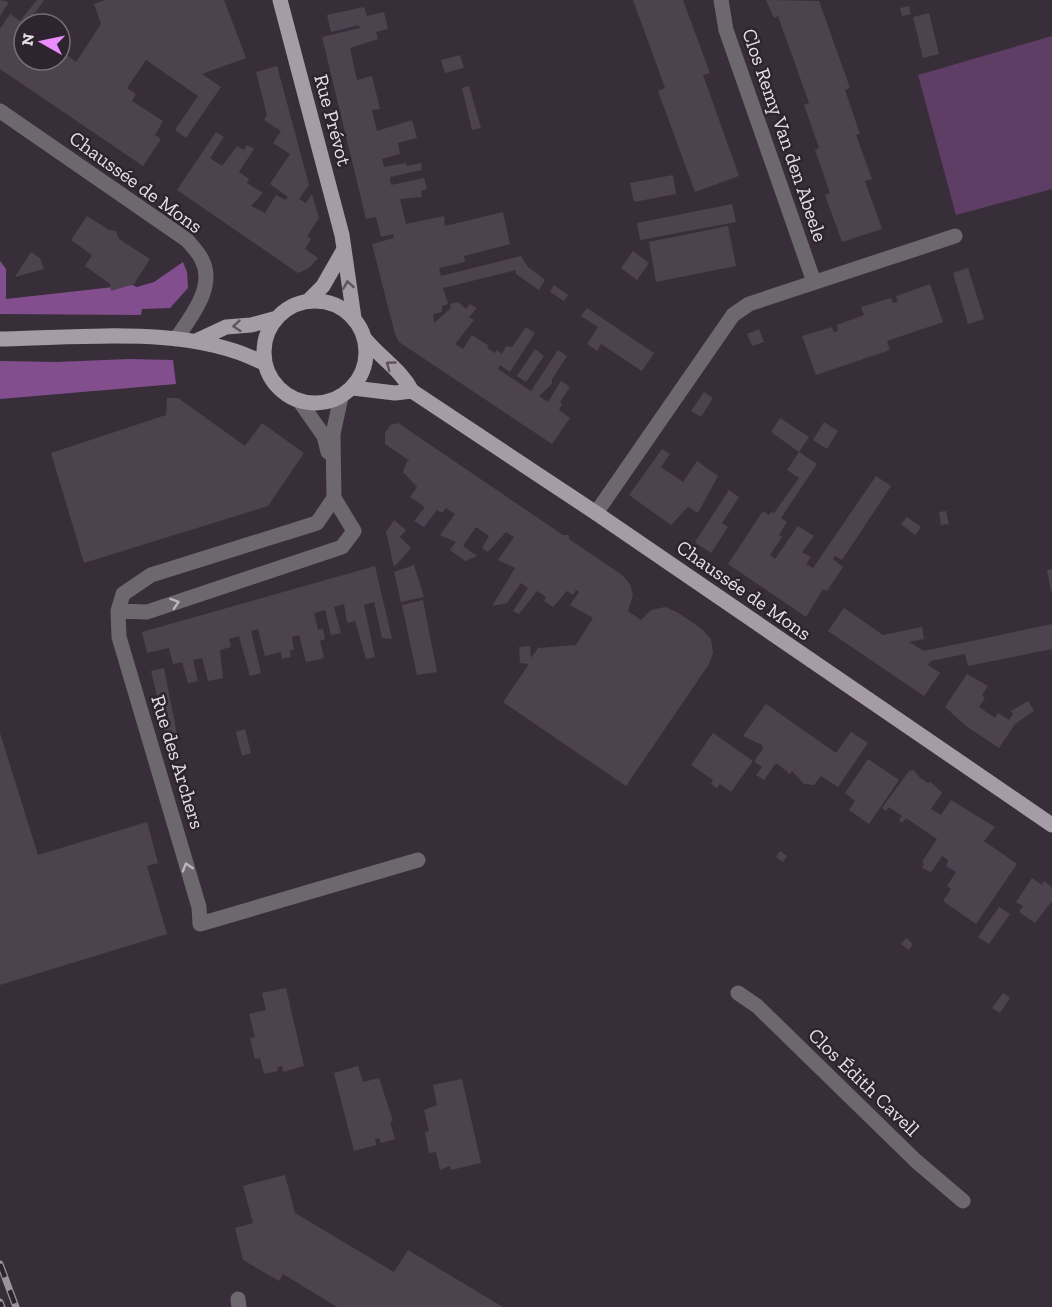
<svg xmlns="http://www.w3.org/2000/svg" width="1052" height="1307" font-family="'Zilla Slab',serif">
<rect width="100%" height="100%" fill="#382e39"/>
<path fill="#5f3e65" d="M1052,36V189L956,215L918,75Z"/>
<path fill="#834e8d" d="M0,261L6,269V299L132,285L137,287L154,282L183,262L187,272L188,288L170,308L142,309L141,315L0,314Z
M129,359L173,360L176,384L0,399V361L56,362Z"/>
<path fill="#4d434f" d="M0,0L9,2L0,16Z
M37,0H44L31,19L38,24H24V60H44L49,63L51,60H60V50L76,62L101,24L94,4L105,0H224L246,58L202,74L221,87L186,138L175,130L198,96L146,60L127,88L136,94L132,101L163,121L155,135L161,139L143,166L0,69V29L10,14L20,21Z
M633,0H683L710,73L703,75L739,176L695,192L658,91L665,88Z
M766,0L819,1L850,88L845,90L860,134L856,135L872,179L865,181L882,229L842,242L825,195L830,193L815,150L819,148L804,105L809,103L778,16L774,18Z
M909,6L911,14L902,16L900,8Z
M364,7L367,16L384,12L388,29L376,32L378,39L350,48L357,80L372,76L380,109L372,110L377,131L412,120L417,138L398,143L400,154L382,159L384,167L406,163L407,166L421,163L422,170L390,177L391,185L424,178L427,189L421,191L422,197L400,199L406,224L444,216L445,226L503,212L510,244L464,256L465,262L439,268L441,276L521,256L528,267L545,280L539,290L516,274V270L443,288L448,304L442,306V312L433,314L434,323L451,308L450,304L458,302L466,309L470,304L477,308L469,317L474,320L455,344L463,349L472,335L489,346L487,348L495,353L497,350L502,354L506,346L512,347L526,327L535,333L510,372L500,365L498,369L531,391L558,350L567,356L552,379V384L539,396L548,402L561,381L570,387L560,402L562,404L559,410L570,418L552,444L399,342L395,334L372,244L394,238L393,234L381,237L376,217L366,219L322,37L360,28L359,25L331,32L327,15Z
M929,13L939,54L923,58L913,17Z
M460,55L464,68L445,73L441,60Z
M277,66L309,185L299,199L306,203L312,194L319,218L307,236L311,239L305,249L318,258L309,268L298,273L177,190L216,132L224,137L210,158L222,166L237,146L244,150L247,145L254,149L239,172L249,179L247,183L263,193L251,206L265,213L276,195L285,200L288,197L270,184L290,154L273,143L281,131L264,120L267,115L256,72Z
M469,86L481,128L472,130L462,88Z
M673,175L676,194L634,202L630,183Z
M732,204L736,222L640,240L637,223Z
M87,216L109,230L116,231L119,239L150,259L134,284L111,291L110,284L85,266L92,255L71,240Z
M728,226L736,266L656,282L649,242Z
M633,251L649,263L637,280L621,268Z
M31,252L40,258L44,269L15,277Z
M968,268L984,319L968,324L953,273Z
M930,284L943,322L887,341L890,350L816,375L802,336L832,327L834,332L838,331L837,325L864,315L861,307L891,298L893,303L898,302L896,296Z
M554,285L568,295L564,301L550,292Z
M587,308L654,353L642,371L601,344L597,351L587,344L598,327L581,316Z
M759,329L764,342L752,346L747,334Z
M535,349L544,356L526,382L517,376Z
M704,392L713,398L701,417L691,411Z
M167,398H178L245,446L262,423L304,453L268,506L84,563L51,453L166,415Z
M780,418L809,437L799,452L771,432Z
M824,422L838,431L827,449L813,440Z
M398,423L563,535H569V539L622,575L630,584L633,595L628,611L641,620L651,610L665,607L677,612L702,629L711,639L713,653L709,664L626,786L503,702L529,664L520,663L519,647L530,646L531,658L538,648L576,645L593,618L570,605L579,592L576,590L573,595L567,591L553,607L544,601L546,597L537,591L519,614L513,611L528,588L521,583L507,603L492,606L515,568L498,560L514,537L506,532L488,552L482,548L489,536L476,527L463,546L477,556L465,561L450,550L456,542L440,535L455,514L446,508L442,513L437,510L424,527L414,521L425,507L410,497L417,487L403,472L407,461H410L385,444V433L390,425Z
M662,449L670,454L661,467L683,482L697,461L718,476L698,513L688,507L671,525L629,495Z
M799,452L817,464L781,518L787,522L779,535L782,537L770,555L775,559L798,526L814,536L802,552L811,557L806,564L813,568L876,476L891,486L842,560L835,556L833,559L843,567L827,591L823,589L806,617L728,564L763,511L769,515L771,512L774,513L799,478L787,470Z
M729,490L739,497L722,523L728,527L711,553L695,542Z
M946,511L949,524L941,525L939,512Z
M907,517L921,527L915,535L901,524Z
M394,520L406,530L400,537L411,548L394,567L386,532Z
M414,565L424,597L401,602L394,572Z
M375,566L392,639L382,638L374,602L364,605L375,657L366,659L355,621L347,623L344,604L334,607L341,633L331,635L325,610L314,613L318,630L323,629L325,639L320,641L324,658L317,660L306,662L299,635L292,637L294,650H290L291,657L282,659L281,652L265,656L258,629L251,631L261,673L250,676L239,636L229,639L231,647L220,650L223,678L208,681L202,658L193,660L198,681L188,683L182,662L173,664L169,648L147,653L142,632Z
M1052,569V591H1051L1047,570Z
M423,600L437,672L417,675L402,605Z
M844,608L883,635L922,627L924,639L909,642L924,651L1052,624V649L968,666L965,654L931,661L928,665L940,673L924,696L828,631Z
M164,668L177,734L166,736L151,671Z
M967,674L988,686L982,695L985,698L979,707L995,718L998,713L1009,720L1013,714L1011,711L1028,701L1034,711L1015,724L999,748L966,726L945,707Z
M766,704L836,753L851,732L868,743L838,787L821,776L814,785L804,784L792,771L790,774L776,763L764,780L756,775L762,767L755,762V760L763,749L762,745L743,736Z
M245,729L251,753L242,756L236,732Z
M0,733L38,855L147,822L158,863L147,866L167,934L0,985Z
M713,733L753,761L731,792L720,784L717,788L711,784L713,780L691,765Z
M868,759L899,780L869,824L849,810L855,801L845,793Z
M914,770L919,777L928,783L931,782L942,793L931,809L941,815L951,800L995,827L984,841L1017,864L976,924L943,901L951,889L947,886L956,872L946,866L948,860L942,856L931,872L922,868L924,864L922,862L937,839L906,818L902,823L899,820L902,816L889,807L886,811L882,808L909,771Z
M780,851L787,856L783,862L776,857Z
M1032,878L1042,885L1044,881L1052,887V901L1035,923L1019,912L1023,906L1016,902Z
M999,907L1010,914L989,944L978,937Z
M906,938L913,944L909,950L901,944Z
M286,988L304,1066L283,1072L282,1066L277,1067L278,1071L264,1074L260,1058L255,1059L250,1038L255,1037L249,1014L266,1010L262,993Z
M1003,993L1010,998L1000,1013L992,1008Z
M358,1066L363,1082L379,1078L393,1121L390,1122L395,1139L381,1143L379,1138L375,1139L376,1145L354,1151L334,1073Z
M462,1079L481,1163L451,1170L450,1166L440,1170L436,1152L429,1153L425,1132L429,1131L424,1110L437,1105L433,1085Z
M285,1175L295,1213L394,1272L408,1250L503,1307H337L283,1274L279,1281L243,1260L235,1228L253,1223L243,1186Z"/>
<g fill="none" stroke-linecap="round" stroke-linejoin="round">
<path stroke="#6d686d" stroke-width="15" d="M721,0L726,30L814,282
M0,111L187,240C192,246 199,253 202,260C216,287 190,318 176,339
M341,397L333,434L334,498L317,523L151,575L123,594L118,611L119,637L199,907L200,924L418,860
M300,402L324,436L328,452
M596,513L733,315L749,304L955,236
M118,611L147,612L342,547L354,531L334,498
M738,993L757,1006L916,1161L963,1201
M238,1299L239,1307"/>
<path stroke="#a69ca8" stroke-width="15" d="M280,0L342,235L354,318
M264 352a51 51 0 1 1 102 0a51 51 0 1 1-102 0Z
M308,301L323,286L343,251
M0,339C82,338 192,324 265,364
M198,340L226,327L251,325L277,318
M366,340C381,358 401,370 412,391L596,513L1052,825
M353,388L395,393L412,391"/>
<defs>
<path id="rail" d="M0,1264L16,1307
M0,1302L2,1307"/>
</defs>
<use href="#rail" stroke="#9c949d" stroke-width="7"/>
<use href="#rail" stroke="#2e242f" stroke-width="4.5" stroke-dasharray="14" stroke-linecap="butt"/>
</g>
<defs><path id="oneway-chevron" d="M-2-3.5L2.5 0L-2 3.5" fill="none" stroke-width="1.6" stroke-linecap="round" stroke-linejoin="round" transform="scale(1.5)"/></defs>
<g stroke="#5e545f">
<use href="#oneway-chevron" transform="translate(348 285) rotate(-99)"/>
<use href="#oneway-chevron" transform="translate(237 326) rotate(175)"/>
<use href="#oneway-chevron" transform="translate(390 365) rotate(-144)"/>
</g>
<g stroke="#bbb5bc">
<use href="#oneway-chevron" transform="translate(175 603) rotate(-18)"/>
<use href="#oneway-chevron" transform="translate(187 867) rotate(-107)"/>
</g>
<g text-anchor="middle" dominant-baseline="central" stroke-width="5" stroke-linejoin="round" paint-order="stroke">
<g font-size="20" fill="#e5dfe6" stroke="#2e242f">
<text transform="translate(333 120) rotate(75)">Rue Prévot</text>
<text transform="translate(785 135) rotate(71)">Clos Remy Van den Abeele</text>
<text transform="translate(136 182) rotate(36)">Chaussée de Mons</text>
<text transform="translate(744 590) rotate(35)">Chaussée de Mons</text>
<text transform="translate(178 762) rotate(73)">Rue des Archers</text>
<text transform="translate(864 1082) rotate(44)">Clos Édith Cavell</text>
</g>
</g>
<g transform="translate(42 42) rotate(279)"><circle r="28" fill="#2e242f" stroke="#776f78" stroke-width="1.5"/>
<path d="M0-4.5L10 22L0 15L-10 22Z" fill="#eb8dfc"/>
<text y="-9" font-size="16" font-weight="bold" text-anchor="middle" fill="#e5dfe6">N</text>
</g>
</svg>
